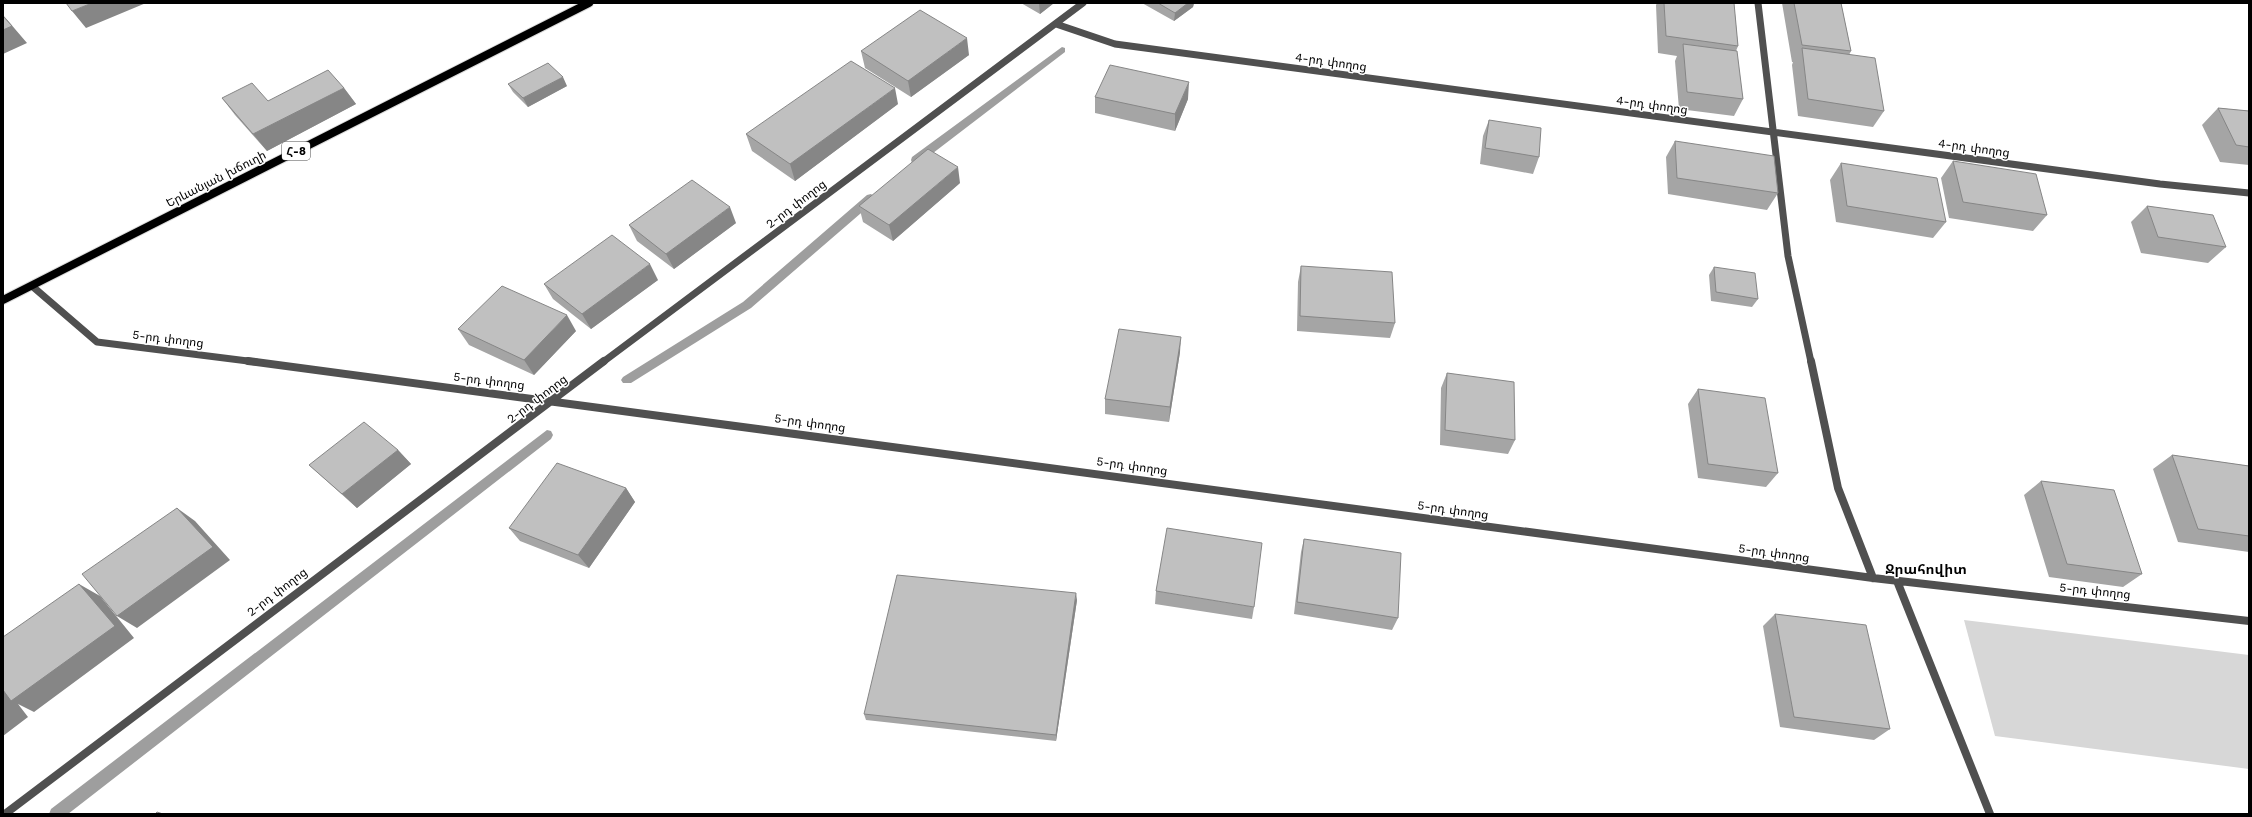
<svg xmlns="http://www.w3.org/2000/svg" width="2252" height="817" font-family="'Work Sans','Noto Sans Armenian',sans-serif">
<rect width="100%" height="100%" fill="#fff"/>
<path fill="#d7d7d7" d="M1964,620L2249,655V769L1995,736Z"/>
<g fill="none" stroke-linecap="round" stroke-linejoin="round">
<path fill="#9e9e9e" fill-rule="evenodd" d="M1062,47L1065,48V52L920,163H912L911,160L912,157Z
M871,194L876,198L875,201L751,308L631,383H623L621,380L623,377L743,302L867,195Z
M547,430L551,431L553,435L551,439L68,814H49L51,809Z"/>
<defs>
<path id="primary" d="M3,300L589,3"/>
</defs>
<use href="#primary" stroke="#dbdbdb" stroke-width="10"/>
<path stroke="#505050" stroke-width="7" d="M1758,3L1788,256L1811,362
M1056,24L1115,44L2160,184L2249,193
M32,286L97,342L256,362
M603,362L1083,3"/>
<path stroke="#505050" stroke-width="8" d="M248,361L1873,578L2249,621
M1811,361L1838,488L1873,578
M1897,581L1990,814
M5,814L604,361"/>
<use href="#primary" stroke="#000" stroke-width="8"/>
</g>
<path fill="#a5a5a5" d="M1021,3H1054L1040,14Z
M1142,3H1194L1193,7L1174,21Z
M1657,3H1734L1738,46L1736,51L1743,99L1734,116L1679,109L1675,61L1677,56L1658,53L1656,5Z
M1782,3H1841L1851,51L1849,55L1884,111L1873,127L1798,116L1792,65L1793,62H1792Z
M861,51L969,55L911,97L865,68Z
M508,84L567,86L528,107L513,92Z
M344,88L356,104L267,151L235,115L222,98L268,101Z
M1095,97L1188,99L1175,131L1095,113Z
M898,104L795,181L752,151L746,134Z
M2218,108L2249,111V165L2220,162L2202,125Z
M1489,120L1539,157L1533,174L1480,164L1483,136Z
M1675,141L1778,193L1767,210L1668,194L1666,157Z
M1953,161L2047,215L2033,231L1949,218L1941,178Z
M1841,163L1946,222L1933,238L1836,222L1830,180Z
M960,183L893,241L863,222L859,206Z
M2147,206L2226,247L2208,263L2141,253L2131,222Z
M736,223L674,269L637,241L629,225Z
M1301,266L1395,323L1390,338L1297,331L1298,282Z
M1714,267L1758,299L1752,307L1711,301L1709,275Z
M658,280L591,329L553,299L544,284Z
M458,329L576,331L534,375L469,345Z
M1180,352L1169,422L1105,414V399Z
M1447,373L1515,440L1508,454L1440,445L1441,388Z
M1698,389L1778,473L1766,487L1698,478L1688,404Z
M398,450L411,464L357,508L309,465Z
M2172,455L2249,466V552L2178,542L2153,469Z
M2041,481L2142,574L2123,587L2049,577L2024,495Z
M626,488L635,502L589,568L520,541L509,528Z
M1304,539L1398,618L1392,630L1294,614L1301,552Z
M1156,591L1254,607L1252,619L1155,604Z
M1077,600L1056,741L866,720L864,714Z
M1775,614L1890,729L1874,740L1780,727L1763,626Z"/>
<path fill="#868686" d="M92,3H146L86,28L72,11Z
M1039,3H1054L1040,14Z
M1188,3H1194L1193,7L1174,21L1175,13Z
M3,15L27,43L3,54Z
M967,38L969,55L911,97L908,81Z
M563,77L567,86L528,107L523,98Z
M1189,82L1188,99L1175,131V114Z
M344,88L356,104L267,151L253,134Z
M895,88L898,104L795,181L790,164Z
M958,167L960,183L893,241L889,225Z
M730,207L736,223L674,269L666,254Z
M650,264L658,280L591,329L582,314Z
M567,315L576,331L534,375L524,360Z
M1181,337L1180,352L1169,422L1170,407Z
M398,450L411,464L357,508L342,494Z
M626,488L635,502L589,568L578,555Z
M177,508L195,521L230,560L137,628L117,616Z
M79,584L100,596L134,638L34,712L18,704L28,717L3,736V683Z
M1076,593L1077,600L1056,741V735Z"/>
<path fill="#c0c0c0" stroke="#868686" d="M66,3H92L72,11Z
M1158,3H1188L1175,13Z
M1664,3H1734L1738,46L1666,36Z
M1794,3H1841L1851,51L1802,45Z
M920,10L967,38L908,81L861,51Z
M3,16L12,26L3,30Z
M1683,44L1737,51L1743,99L1687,92Z
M1802,48L1875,58L1884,111L1808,99Z
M851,61L895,88L790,164L746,134Z
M548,63L563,77L523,98L508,84Z
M1110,65L1189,82L1175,114L1095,97Z
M328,70L344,88L253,134L222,98L252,83L268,101Z
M2218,108L2249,111V147L2236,145Z
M1489,120L1541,128L1539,157L1485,148Z
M1675,141L1774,156L1778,193L1677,178Z
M928,149L958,167L889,225L859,206Z
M1953,161L2036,174L2047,215L1963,202Z
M1841,163L1937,178L1946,222L1847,206Z
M692,180L730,207L666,254L629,225Z
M2147,206L2213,215L2226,247L2158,237Z
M612,235L650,264L582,314L544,284Z
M1301,266L1392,272L1395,323L1300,316Z
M1714,267L1755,273L1758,299L1716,292Z
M502,286L567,315L524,360L458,329Z
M1119,329L1181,337L1170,407L1105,399Z
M1447,373L1514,382L1515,440L1445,430Z
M1698,389L1765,398L1778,473L1708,464Z
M364,422L398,450L342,494L309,465Z
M2172,455L2249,466V536L2198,529Z
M557,463L626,488L578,555L509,528Z
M2041,481L2114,490L2142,574L2067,564Z
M177,508L213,547L117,616L82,574Z
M1167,528L1262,543L1254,607L1156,591Z
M1304,539L1401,553L1398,618L1297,602Z
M897,575L1076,593L1056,735L864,714Z
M79,584L115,626L11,701L3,690V637Z
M1775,614L1866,625L1890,729L1794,717Z
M157,812L163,814H155Z"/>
<g text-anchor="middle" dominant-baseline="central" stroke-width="3" stroke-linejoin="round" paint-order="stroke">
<rect fill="#fff" stroke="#4c4c4c" stroke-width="1" x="282" y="142" width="28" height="18" rx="3"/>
<g font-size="11" font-weight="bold" fill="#000">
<text x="296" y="151">Հ-8</text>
</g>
<g font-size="12" fill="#000" stroke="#fff">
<text transform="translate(1331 62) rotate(8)">4-րդ փողոց</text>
<text transform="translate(1652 105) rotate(8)">4-րդ փողոց</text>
<text transform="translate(1974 148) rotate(8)">4-րդ փողոց</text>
<text transform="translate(216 179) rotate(-27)">Երևանյան խճուղի</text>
<text transform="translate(796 204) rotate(-37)">2-րդ փողոց</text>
<text transform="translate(168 339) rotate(7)">5-րդ փողոց</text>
<text transform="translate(489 381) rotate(7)">5-րդ փողոց</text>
<text transform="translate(537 399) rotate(-37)">2-րդ փողոց</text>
<text transform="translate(810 423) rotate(8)">5-րդ փողոց</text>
<text transform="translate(1132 466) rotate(8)">5-րդ փողոց</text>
<text transform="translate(1453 510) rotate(8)">5-րդ փողոց</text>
<text transform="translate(1774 553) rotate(8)">5-րդ փողոց</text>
<text transform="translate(2095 591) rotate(6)">5-րդ փողոց</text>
<text transform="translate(277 592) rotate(-37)">2-րդ փողոց</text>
</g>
<g font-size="14" font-weight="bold" fill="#000" stroke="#fff">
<text x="1926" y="569">Ջրահովիտ</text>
</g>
</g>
<rect width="2252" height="817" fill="none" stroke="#000000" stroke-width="8"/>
</svg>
